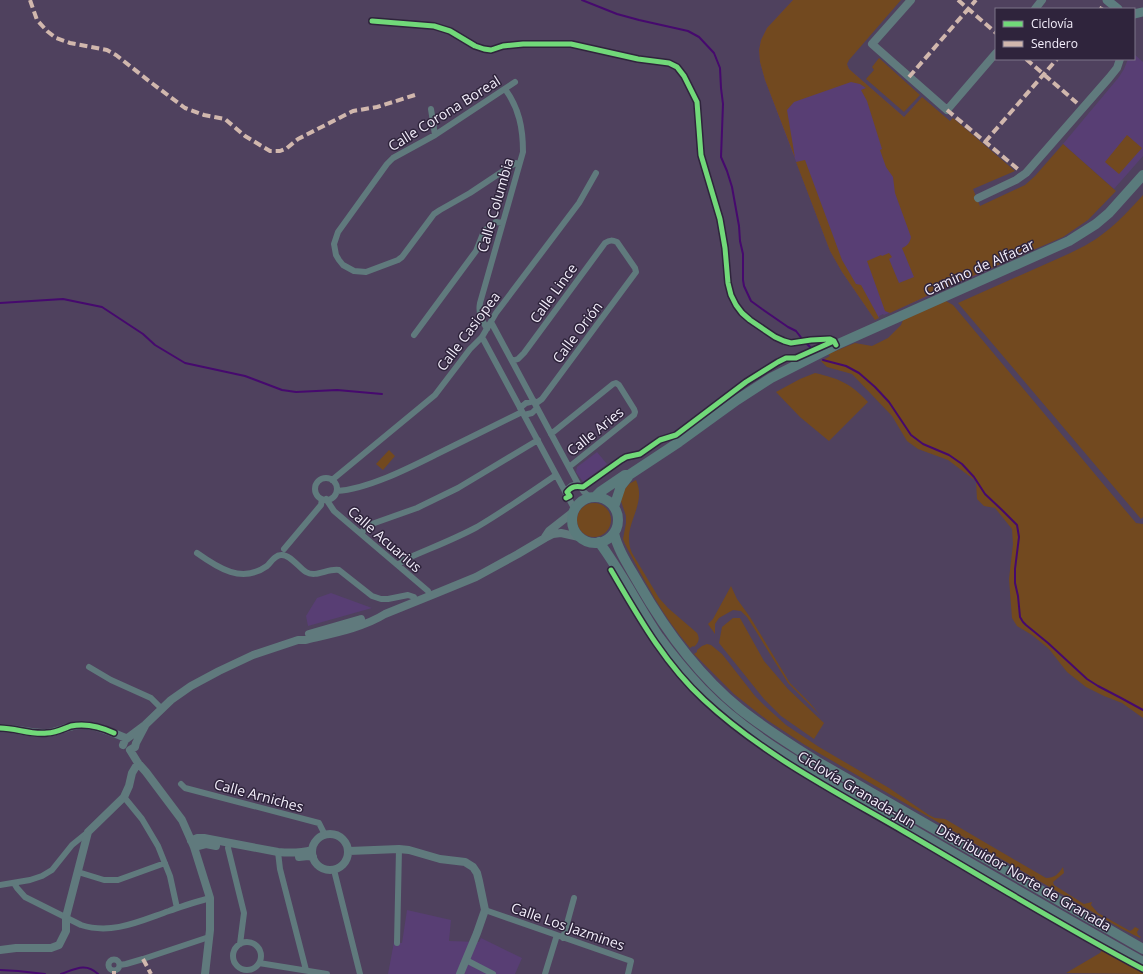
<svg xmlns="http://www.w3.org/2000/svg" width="1143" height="974" font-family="'Open Sans',sans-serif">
<rect width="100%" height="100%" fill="#4f415e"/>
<path fill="#583e74" d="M793,0L873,32L848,60L847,64L849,69L904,117L922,97L973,189L980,206L989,270L884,315L883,314L879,316V318L875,320L842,272L830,251L765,80L760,62L759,50L761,40L767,28Z
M1134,54L1143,62V156L1114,189L1063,144L1119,77L1124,69L1128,59H1134Z
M597,452L607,464L583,482L576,472L577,467Z
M331,593L372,608L308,626L306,616L317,598Z
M407,910L451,920L449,941L479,942L481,938L522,958L515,974H388L394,942L402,943Z"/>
<path fill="#72491f" d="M793,0H901L849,60L847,64L849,69L904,117L922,97L950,121L953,118L1015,171L973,189L980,206L1025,185L1035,176L1063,144L1116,191L1088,220L1063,237L941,290L939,288L937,289L938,291L890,313L885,311L867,261L881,255L882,256L889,253L892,257L889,259L899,283L914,277L902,248C907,246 910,243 911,237L895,193L893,177L886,167L880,150L882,149L867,101L861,90L866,88L860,84L851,82L794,102L787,110L795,158L765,80L760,62L759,50L761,40L767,28Z
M879,58L920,95L904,112L866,79L874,70L872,67Z
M1127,135L1142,148L1119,174L1105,162Z
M805,160L842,260L856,284L861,285L879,318L875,320L842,272L830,251L796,162Z
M1143,195V517L1141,519L958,303L1066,255C1079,249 1093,242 1104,233C1119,222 1131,208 1143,195Z
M946,301L953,305L1136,523L1143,524V718L1122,703L1104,696L1086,687L1067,672L1049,649L1032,635L1017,626L1012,618L1009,579L1013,544L1012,529L995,508L984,506L977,499L976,481L948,460L918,449L907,441L892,416L852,374L827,367L821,361L830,356L828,354L855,343L872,346L888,338L901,325L903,320Z
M815,373C840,379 850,383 868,402L829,441L800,417L776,392L800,379Z
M389,450L395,456L383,470L376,464Z
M636,480C648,507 620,525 632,553L659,598L668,608L697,633C700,639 699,642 694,647L693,646L690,648C663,617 644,580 625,544L623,539L626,523V516L621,501L624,490L629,484Z
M577 520a17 17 0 1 1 34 0a17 17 0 1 1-34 0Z
M731,586L737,599L750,617L790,683L809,702L820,715L788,683L747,617L741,611L733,610L719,618L715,624V634L708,624L713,619Z
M733,618H740L764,661L788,689L824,723L814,739L781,716L764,699L719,643L722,627Z
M707,644L711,645L722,654L755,696L765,706L786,725L819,747L889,788L929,815L935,818L945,819L1046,878C1055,878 1058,874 1063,867L1064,873L1053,882L1054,885L1084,904L1092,902L1091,905L1098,913L1130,931L1132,930L1135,927L1139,929L1137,932L1138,935L1141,937L1140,938L1120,928L805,745L767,720L734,694L694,654L697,652V650L702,646Z
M1102,950L1143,972V974L1066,973L1100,953Z"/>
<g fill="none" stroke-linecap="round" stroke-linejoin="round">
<path stroke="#46096e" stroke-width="2" d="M582,0L617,14L639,20L688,31L699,37L714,53L720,68L721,88L723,104L721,157L727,171L732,187L739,226L740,241L743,254V280L744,286L751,301L762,309L788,327L796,331L803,340
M0,303L63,299L102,307L143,334L155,345L185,363L245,376L282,390L296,392L337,390L382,394
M806,343L811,348
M823,360L846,366L859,373L875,387L889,402L911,435L923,444L949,455L962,464L974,477L985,494L1002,510L1017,525L1019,537L1015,569V583L1018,596L1020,617L1023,622L1026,625L1048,643L1087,679L1098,686L1121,698L1143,710
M0,970L18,971L45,974
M61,974C75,969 86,962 98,974"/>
<path stroke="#607a7d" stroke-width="6" d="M372,21L434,26L450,31L475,46L484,49L491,50L503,46L523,44H571L638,59L669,63L677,67L684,76L697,102L701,155L720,219L725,248L728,283L731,295L736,305L742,313L750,320L775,337L784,341L791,343L811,340L830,339L834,341L836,345
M515,82L435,135L393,158L387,164L338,232L334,244L336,255L339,260L343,265L354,271L366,272L398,260L402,257L434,214L440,210L470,193L512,165L516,163L519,164
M431,109L435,135
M491,322L578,484L584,492L590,497
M487,329C482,320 478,314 480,303L523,152C523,128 519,108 505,89
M414,335L476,251L484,231L496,222L502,223
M482,337L574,508
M512,361L518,359L524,353L605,243C610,240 612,240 617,242L635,268L636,272L542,399L535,404
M520,408L526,403L534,401
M524,415L532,413L537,408
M551,434L613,384L616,383L619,385L634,409L635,412L634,415L569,467
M315 489a11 11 0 1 1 22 0a11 11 0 1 1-22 0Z
M332,480L435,395L470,349L482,337L496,313L579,203L596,173
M337,491C368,489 409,468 437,454C465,440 494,426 522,412
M565,491L571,486L578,484
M326,499L334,511L428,591L430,596
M361,534L365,528L369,525L417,508L458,488L538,440
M284,549L321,505L322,499
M197,553C218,568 242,584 267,566C271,562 275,555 281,555C290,554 299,568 306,572C316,578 328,568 339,570L372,596L381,599H388L408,595L414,597L416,601
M398,565L404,560C428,549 453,540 477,527C504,511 530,493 556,475
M89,667L111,680L151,698L161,708
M181,784L185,788L319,823L325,835
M124,797L142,819L158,846L170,876L177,908
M229,843L228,848L244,913L240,944
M278,852L280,869L306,970
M334,870L360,974
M78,872L104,880H118L165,863
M14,883L17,888L25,897L81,925C112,935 140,921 169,911C182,906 196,902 210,898
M0,885L30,880L42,876L52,870L72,845L88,832
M485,910L631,961L628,974
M563,938L574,898
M233 956a14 14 0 1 1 28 0a14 14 0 1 1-28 0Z
M397,943L399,849
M108.5 965a5.5 5.5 0 1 1 11 0a5.5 5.5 0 1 1-11 0Z
M466,960L493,974
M259,963L327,974
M120,965L126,964L143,959L209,937
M545,974L557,935"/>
<path stroke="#607a7d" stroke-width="8" d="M911,0L872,44L947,110L996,53
M1035,9L1042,0
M978,198L1016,180L1026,173L1109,78L1117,68L1120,59
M545,537L549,531L572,513
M309,634L361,619
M0,728C15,728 31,734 46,733C55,733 64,728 73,726C92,722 109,732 126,738
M123,745L125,740L145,725L171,700L191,686L219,671L253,655L298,640H305C330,634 363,628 385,614L437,593L476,577L518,554L545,538L553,534L561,533L579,537
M130,750L138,763L146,772L182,820L194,847L210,898V930L205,974
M130,750L135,747L136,743L145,726
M312 852a18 18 0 1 1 36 0a18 18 0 1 1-36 0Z
M191,841L197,838H204L278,852C289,853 301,853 312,850
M194,847L206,844L216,846
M349,851L399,849L409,850L440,859L465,862L473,867L477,873L479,881L485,910L477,933L460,974
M299,857L308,856L313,857
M0,950L16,948H51L59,945L66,931V917L88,832L124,797L129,786L132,773L138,763"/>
<path stroke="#5d7d7f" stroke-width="9" d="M1107,0L1118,9
M1134,14L1143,12"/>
<path stroke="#5a7b7c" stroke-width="10" d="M572 520a23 23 0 1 1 46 0a23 23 0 1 1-46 0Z
M595,497L600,492L625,475H629L679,442L737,400L771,378L836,345L1069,241L1096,224L1109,213L1143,175
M614,507L621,486L628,477
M614,533C618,551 630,568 639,584C666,631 698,675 740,709C765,729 791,745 818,762L1143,949
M599,542C622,573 638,606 659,637C672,655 687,673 702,689C751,740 823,777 884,813C970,863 1056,913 1143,962"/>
<path stroke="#d1b7ad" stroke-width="4" stroke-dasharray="8 4" stroke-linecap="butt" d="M30,0L37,20L47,31L56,38L70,43L107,50L116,55L149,81L185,108L204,115L225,119L245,136L270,151H280L287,148L298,139L353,111L377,107L415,95
M958,0L996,33
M1101,9L1102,7
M1026,59L1077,103
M909,77L976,0
M947,110L1019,170
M985,142L1057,59
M143,959L151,974
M114,971V974"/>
<defs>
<path id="cycleway" d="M372,21L434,26L450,31L475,46L484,49L491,50L503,46L523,44H571L638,59L669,63L677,67L684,76L697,102L701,155L720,219L725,248L728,283L731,295L736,305L742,313L750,320L775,337L784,341L791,343L811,340L830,339L834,341L836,345
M566,498L570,496L567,492C572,486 576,486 583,487L621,460L626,457L640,454L660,440L676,435L746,382L778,362L786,358H796L834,341
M611,570C638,616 664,663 704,700C762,754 836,792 905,832C984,878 1062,926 1143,969
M0,728C16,728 31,735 47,733C55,733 63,729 71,726C86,723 101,727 114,733"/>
</defs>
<use href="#cycleway" stroke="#2f243c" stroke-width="8"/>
<use href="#cycleway" stroke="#71d979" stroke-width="5"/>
</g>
<g text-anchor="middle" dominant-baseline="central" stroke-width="3" stroke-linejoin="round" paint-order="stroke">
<g font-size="14" fill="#f3eefb" stroke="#2f243c">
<text transform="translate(444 113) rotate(-32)">Calle Corona Boreal</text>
<text transform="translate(495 205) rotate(-74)">Calle Columbia</text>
<text transform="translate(979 267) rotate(-24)">Camino de Alfacar</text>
<text transform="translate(553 293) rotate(-54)">Calle Lince</text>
<text transform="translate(468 331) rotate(-53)">Calle Casiopea</text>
<text transform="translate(577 332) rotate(-53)">Calle Orión</text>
<text transform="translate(595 431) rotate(-39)">Calle Aries</text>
<text transform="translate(385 539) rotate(41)">Calle Acuarius</text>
<text transform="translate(857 789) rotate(31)">Ciclovía Granada-Jun</text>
<text transform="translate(259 795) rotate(15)">Calle Arniches</text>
<text transform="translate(1024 877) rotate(30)">Distribuidor Norte de Granada</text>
<text transform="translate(568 926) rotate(19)">Calle Los Jazmines</text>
</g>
</g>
<rect x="995" y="8" width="140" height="52" fill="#2f243c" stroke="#7d7588"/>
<rect x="1003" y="21" width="20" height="6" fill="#71d979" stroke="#7d7588"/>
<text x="1031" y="28" font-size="12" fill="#f3eefb">Ciclovía</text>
<rect x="1003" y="41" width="20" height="6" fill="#d1b7ad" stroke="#7d7588"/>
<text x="1031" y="48" font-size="12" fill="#f3eefb">Sendero</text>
</svg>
